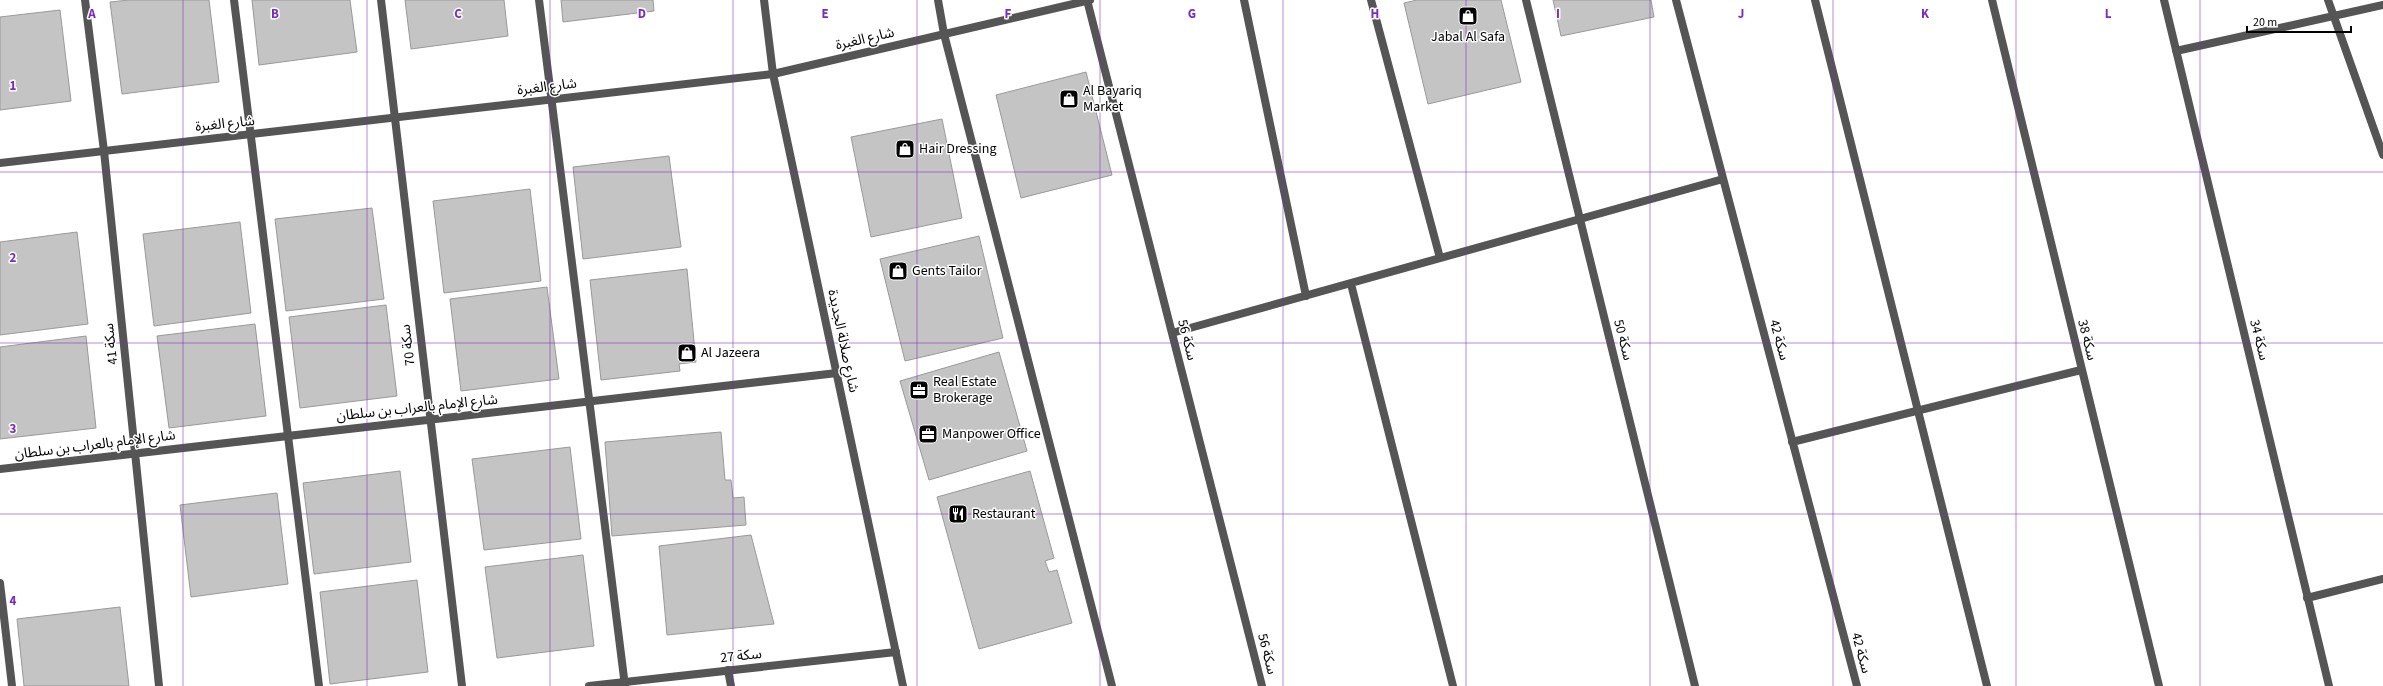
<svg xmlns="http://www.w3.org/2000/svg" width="2383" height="686" font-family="'Source Sans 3','Noto Sans Arabic',sans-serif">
<rect width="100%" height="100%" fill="#fff"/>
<path fill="#c4c4c4" stroke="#999" d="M129,0H209L219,82L122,94L110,2Z
M252,0H350L357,52L259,65Z
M405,0H504L508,36L411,49Z
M561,0H653L654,11L563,22Z
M1417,0H1501L1521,82L1428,104L1404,3Z
M1553,0H1651L1654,17L1561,36Z
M60,10L71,101L0,110V17Z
M1086,72L1112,175L1021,198L996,95Z
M942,119L962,218L871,237L851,137Z
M669,156L681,247L583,259L573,167Z
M530,189L541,281L444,293L433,201Z
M372,208L384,299L286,311L275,219Z
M240,222L251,313L154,326L143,234Z
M77,232L88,324L0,335V242Z
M979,236L1003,338L905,361L880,259Z
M687,269L696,362L679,364L680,371L601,380L590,280Z
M547,287L559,379L461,391L450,299Z
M386,305L397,396L300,408L289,317Z
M255,324L266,416L169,428L157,336Z
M86,336L96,428L0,439V347Z
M999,352L1027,451L929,480L900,381Z
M721,432L725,480H731L733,498L744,497L746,525L612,536L605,442Z
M570,447L581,539L484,550L472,459Z
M400,471L411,562L314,574L303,483Z
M1030,471L1054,558L1045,561L1049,572L1057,570L1072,623L979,649L937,497Z
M277,493L288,584L191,597L180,505Z
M751,535L774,624L667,635L659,546Z
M583,555L594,646L497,658L485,567Z
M417,580L428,672L330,684L320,592Z
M120,607L129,686H24L17,619Z"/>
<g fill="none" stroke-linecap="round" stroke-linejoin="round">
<path stroke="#555" stroke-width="8" d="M234,0L319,686
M539,0L625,686
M1815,0L1987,686
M0,583L12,686
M728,670L731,686"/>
<path stroke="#555" stroke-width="8" d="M85,0L104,151L159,686
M381,0L462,686
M938,0L944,34L1112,686
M1087,0L1262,686
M1244,0L1306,296
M1371,0L1440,258
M1526,0L1695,686
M1676,0L1857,686
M1992,0L2159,686
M2164,0L2329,686
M2328,0L2383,155
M2176,51L2383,5
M1351,284L1453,686
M1172,333L1723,179
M1792,442L2081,370
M0,469L837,373
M2307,598L2383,579
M589,686L896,652"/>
<path stroke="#555" stroke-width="8" d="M764,0L773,74L903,686
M0,163L773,74L1090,0"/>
</g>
<path fill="none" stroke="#7b2cbf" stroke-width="1" stroke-opacity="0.55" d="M183,0V686M367,0V686M550,0V686M733,0V686M917,0V686M1100,0V686M1283,0V686M1466,0V686M1650,0V686M1833,0V686M2016,0V686M2200,0V686M0,172H2383M0,343H2383M0,514H2383"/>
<defs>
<symbol id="shop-square" viewBox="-11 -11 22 22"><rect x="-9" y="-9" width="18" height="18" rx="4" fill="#000" stroke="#fff"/><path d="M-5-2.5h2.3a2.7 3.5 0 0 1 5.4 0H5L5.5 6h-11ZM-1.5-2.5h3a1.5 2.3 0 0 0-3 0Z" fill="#fff"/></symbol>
<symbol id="office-square" viewBox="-11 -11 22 22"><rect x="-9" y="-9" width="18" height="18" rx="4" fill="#000" stroke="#fff"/><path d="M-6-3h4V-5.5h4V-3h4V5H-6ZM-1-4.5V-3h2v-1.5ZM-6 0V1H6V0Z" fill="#fff"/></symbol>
<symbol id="restaurant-square" viewBox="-11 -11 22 22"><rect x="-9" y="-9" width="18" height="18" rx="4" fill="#000" stroke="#fff"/><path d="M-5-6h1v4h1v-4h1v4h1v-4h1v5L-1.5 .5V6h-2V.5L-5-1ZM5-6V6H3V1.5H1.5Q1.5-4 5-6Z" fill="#fff"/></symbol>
</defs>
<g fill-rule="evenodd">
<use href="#shop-square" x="1457" y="5" width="22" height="22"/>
<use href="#shop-square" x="1058" y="88" width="22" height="22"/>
<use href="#shop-square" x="894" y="138" width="22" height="22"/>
<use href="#shop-square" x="887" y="260" width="22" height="22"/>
<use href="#shop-square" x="676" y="342" width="22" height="22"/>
<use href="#office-square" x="908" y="379" width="22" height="22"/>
<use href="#office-square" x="917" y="423" width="22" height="22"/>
<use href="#restaurant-square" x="947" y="503" width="22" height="22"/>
</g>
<g text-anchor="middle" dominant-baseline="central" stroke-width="3" stroke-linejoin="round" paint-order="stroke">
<g font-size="14" fill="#000" stroke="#fff" text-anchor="start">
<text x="1468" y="37" text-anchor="middle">Jabal Al Safa</text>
<text x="1083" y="91">Al Bayariq<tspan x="1083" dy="16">Market</tspan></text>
<text x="919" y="149">Hair Dressing</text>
<text x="912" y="271">Gents Tailor</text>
<text x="701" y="353">Al Jazeera</text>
<text x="933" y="382">Real Estate<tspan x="933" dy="16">Brokerage</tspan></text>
<text x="942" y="434">Manpower Office</text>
<text x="972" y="514">Restaurant</text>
</g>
<g font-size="14" fill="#000" stroke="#fff">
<text transform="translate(865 39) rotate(-13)">شارع الغبرة</text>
<text transform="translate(547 87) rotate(-7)">شارع الغبرة</text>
<text transform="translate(225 124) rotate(-6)">شارع الغبرة</text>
<text transform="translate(1187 340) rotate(76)">سكة 56</text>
<text transform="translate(1623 340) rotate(76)">سكة 50</text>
<text transform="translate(1779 340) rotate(75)">سكة 42</text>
<text transform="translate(2087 340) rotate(76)">سكة 38</text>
<text transform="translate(2259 340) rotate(76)">سكة 34</text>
<text transform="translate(843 341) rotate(78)">شارع صلالة الجديدة</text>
<text transform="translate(111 344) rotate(-96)">سكة 41</text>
<text transform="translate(408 345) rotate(-97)">سكة 70</text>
<text transform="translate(417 408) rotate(-6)">شارع الإمام بالعراب بن سلطان</text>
<text transform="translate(95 445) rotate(-7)">شارع الإمام بالعراب بن سلطان</text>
<text transform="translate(1861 653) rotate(75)">سكة 42</text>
<text transform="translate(1267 654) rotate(76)">سكة 56</text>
<text transform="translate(741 656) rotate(-6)">سكة 27</text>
</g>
</g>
<g font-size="13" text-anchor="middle" font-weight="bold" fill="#7b2cbf" stroke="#fff" stroke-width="3" stroke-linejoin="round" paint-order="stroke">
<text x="92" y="18">A</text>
<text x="275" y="18">B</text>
<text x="458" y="18">C</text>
<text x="642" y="18">D</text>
<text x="825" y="18">E</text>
<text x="1008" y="18">F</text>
<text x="1192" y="18">G</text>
<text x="1375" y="18">H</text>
<text x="1558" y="18">I</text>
<text x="1741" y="18">J</text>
<text x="1925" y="18">K</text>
<text x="2108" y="18">L</text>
<text x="13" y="90">1</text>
<text x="13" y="262">2</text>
<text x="13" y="433">3</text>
<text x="13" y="605">4</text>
</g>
<path d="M2247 26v6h104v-6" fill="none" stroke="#000000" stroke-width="2"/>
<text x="2253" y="26" font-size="12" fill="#000000" stroke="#ffffff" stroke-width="3" paint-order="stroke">20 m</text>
</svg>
